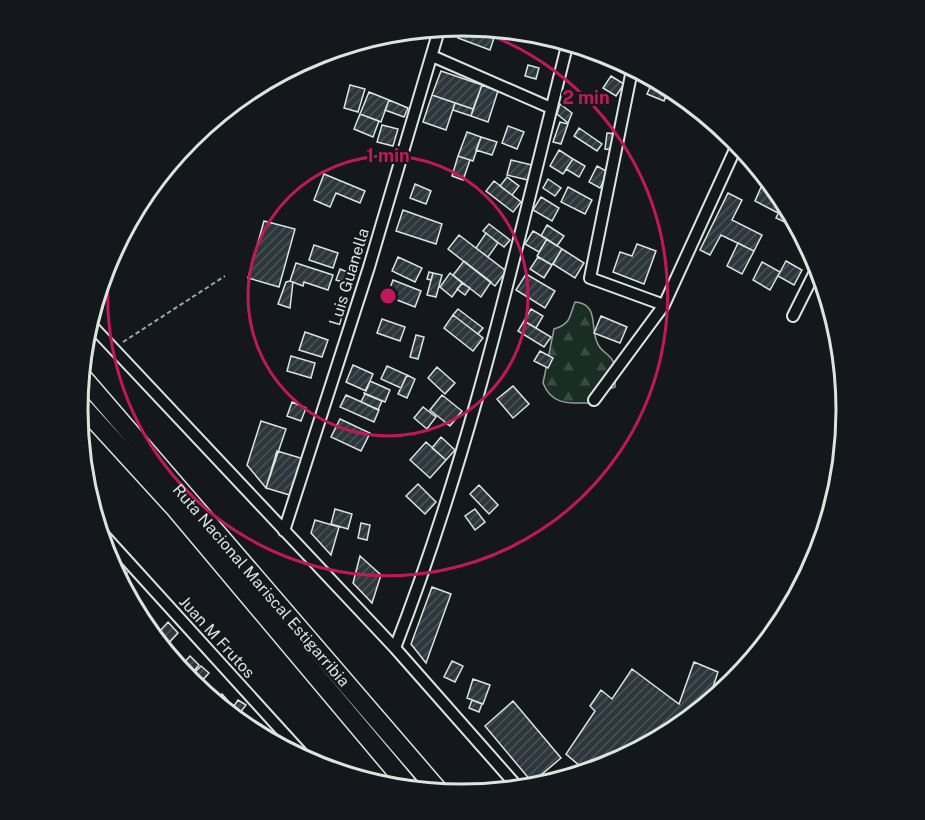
<svg xmlns="http://www.w3.org/2000/svg" width="925" height="820" font-family="'Public Sans',sans-serif">
<defs>
<pattern id="forest-firs" width="22" height="20" patternUnits="userSpaceOnUse" patternTransform="scale(1.5)"><rect width="22" height="20" fill="#1a2d24"/><path d="M5 1l3.5 6h-7zM16 11l3.5 6h-7z" fill="#3b4b43"/></pattern>
<pattern id="building-hatch" width="6" height="6" patternUnits="userSpaceOnUse" patternTransform="scale(1.5)"><rect width="6" height="6" fill="#2c363c"/><path d="M-1 1l2-2M0 6l6-6M5 7l2-2" fill="none" stroke="#4a5358"/></pattern>
</defs>
<rect width="100%" height="100%" fill="#14181c"/>
<path fill="url(#forest-firs)" stroke="#939e99" stroke-width="1.5" d="M575,302C599,304 590,326 597,342C599,349 604,351 609,356C618,364 615,377 615,387L606,390L591,403C570,403 552,406 543,383L554,329C571,324 569,317 575,302Z"/>
<path fill="url(#building-hatch)" stroke="#d8e6dc" stroke-width="1.5" d="M462,27L494,38L490,50L458,38Z
M528,65L539,68L536,79L525,76Z
M441,71L482,85L473,109L432,95Z
M611,76L624,84L616,96L603,88Z
M652,83L667,93L664,101L647,94Z
M350,85L365,89L358,112L344,108Z
M482,85L498,91L488,122L471,116Z
M369,92L389,100L381,122L360,114Z
M667,93L685,105L665,97Z
M432,95L455,103L446,130L423,122Z
M389,100L408,108L404,117L385,110Z
M455,103L473,109L471,116L453,110Z
M560,104L572,113L568,123L557,114Z
M360,114L379,121L373,137L354,129Z
M560,122L568,124L561,144L553,142Z
M382,125L398,129L393,146L377,142Z
M508,126L524,132L517,149L502,143Z
M579,128L602,144L597,151L574,136Z
M467,132L481,137L473,161L458,156Z
M607,133L616,134L614,150L605,149Z
M481,137L497,142L492,155L476,150Z
M559,150L573,159L563,174L550,166Z
M458,156L470,160L463,180L452,176Z
M573,159L585,166L579,177L566,169Z
M511,160L532,165L528,180L507,175Z
M597,166L608,172L600,188L589,182Z
M324,174L365,191L360,203L336,193L330,207L314,200Z
M507,177L519,186L512,195L500,186Z
M548,179L561,188L555,196L543,188Z
M494,181L521,202L513,212L486,191Z
M415,184L431,191L426,204L410,198Z
M762,185L768,188L781,208L778,213L755,201Z
M568,187L592,200L585,214L561,202Z
M728,193L742,200L732,220L762,235L754,251L721,235L710,255L700,250Z
M541,197L559,208L552,221L533,210Z
M781,208L793,226L776,218Z
M403,210L442,224L436,244L396,231Z
M264,221L295,229L279,287L248,278Z
M489,224L510,240L504,247L483,231Z
M547,225L564,236L557,246L541,236Z
M533,231L547,239L539,252L525,244Z
M486,233L498,243L488,257L476,248Z
M459,235L506,271L495,286L448,249Z
M547,239L562,249L552,265L537,256Z
M738,243L754,251L742,274L727,266Z
M637,244L656,251L644,284L613,272L620,252L632,256Z
M314,245L338,253L333,268L309,260Z
M562,249L584,263L575,278L553,264Z
M398,257L422,268L415,282L392,271Z
M538,257L552,265L544,278L530,269Z
M464,261L491,282L481,297L453,275Z
M786,261L802,270L794,285L778,276Z
M762,262L780,272L770,290L753,280Z
M296,263L333,275L328,290L304,282L303,286L290,281Z
M340,269L352,274L349,284L336,280Z
M429,272L433,273L431,280L427,279Z
M433,273L442,275L436,297L427,295Z
M450,273L462,283L452,297L440,287Z
M526,274L555,291L545,308L516,290Z
M393,280L421,291L415,307L387,296Z
M290,281L293,282L290,308L278,304L286,282Z
M462,283L470,288L465,295L457,289Z
M458,309L483,328L478,334L453,315Z
M531,309L543,316L536,328L524,321Z
M453,315L483,338L473,351L444,328Z
M601,316L627,327L620,343L594,333Z
M382,319L405,327L400,341L377,333Z
M524,321L551,337L544,347L518,331Z
M305,332L328,340L322,357L299,350Z
M416,335L424,337L418,359L410,357Z
M540,351L553,358L548,368L534,361Z
M291,356L315,363L311,378L287,371Z
M353,365L373,374L366,391L346,382Z
M387,366L407,375L401,388L381,379Z
M437,367L455,383L445,394L428,378Z
M407,375L415,379L407,398L398,394Z
M370,381L390,390L385,402L364,393Z
M513,386L529,404L513,418L497,399Z
M365,394L382,401L378,410L361,402Z
M346,395L379,410L374,422L340,407Z
M442,395L462,411L450,426L430,410Z
M292,402L306,408L301,421L287,416Z
M423,407L436,417L427,429L414,418Z
M340,419L370,433L361,451L331,437Z
M261,421L286,429L266,488L247,465Z
M441,437L455,450L446,460L432,448Z
M426,442L446,460L430,478L410,460Z
M277,451L304,459L293,496L266,488Z
M418,484L436,502L425,514L406,496Z
M479,485L498,505L489,514L470,494Z
M335,509L352,514L348,529L331,524Z
M475,509L485,522L475,530L465,516Z
M315,520L339,527L331,555L311,533Z
M361,523L370,525L367,540L358,538Z
M360,556L381,575L372,603L353,583Z
M119,567L127,573L123,580L116,571Z
M432,587L451,594L426,663L411,644Z
M168,622L178,633L166,646L158,633Z
M168,644L177,652L173,656L166,646Z
M190,656L199,665L188,678L180,667Z
M452,661L463,666L455,682L444,677Z
M694,662L718,672L709,699L609,765L578,772L581,767L566,754L595,711L590,706L601,690L612,699L632,669L679,704Z
M201,666L209,673L197,686L188,679Z
M473,679L490,685L483,704L467,698Z
M222,694L230,703L227,706L217,700Z
M238,700L246,705L239,714L232,709Z
M472,700L482,704L479,712L469,708Z
M513,701L561,758L535,780L531,781L485,726Z"/>
<g fill="none" stroke-linecap="round" stroke-linejoin="round">
<defs>
<path id="minor" d="M432,56L551,108
M632,70L590,278L664,305
M793,316L818,266
M94,328L395,648L515,784
M594,400L664,305L738,143
M284,531L369,267L439,30
M102,533L310,762
M395,648C471,453 516,249 567,46"/>
<g id="trunk">
<path id="s1" d="M84,379L438,790"/>
<path d="M79,403L175,508L406,783"/>
</g>
</defs>
<use href="#minor" stroke="#d8e6dc" stroke-width="14"/>
<use href="#trunk" stroke="#d8e6dc" stroke-width="21"/>
<path stroke="#9da8a2" stroke-width="2" stroke-dasharray="4.5 3" stroke-linecap="butt" d="M123,342L225,276"/>
<use href="#minor" stroke="#14181c" stroke-width="10"/>
<use href="#trunk" stroke="#14181c" stroke-width="18"/>
</g>
<g fill="none" stroke="#c2185b" stroke-width="3">
<circle cx="388" cy="296" r="140"/>
<path d="M463 26A280 280 0 1 1 110 259"/>
</g>
<g text-anchor="middle" dominant-baseline="central" stroke-width="4.5" stroke-linejoin="round" paint-order="stroke">
<g font-size="16" fill="#d8e6dc" stroke="#14181c">
<text transform="translate(349 277) rotate(-73)">Luis Guanella</text>
<text stroke="none"><textPath href="#s1" startOffset="272">Ruta Nacional Mariscal Estigarribia</textPath></text>
<text transform="translate(217 637) rotate(48)">Juan M Frutos</text>
</g>
</g>
<path d="M0 0H925V820H0ZM88 410a374 374 0 1 1 748 0a374 374 0 1 1-748 0Z" fill="#14181c" fill-rule="evenodd"/>
<path fill="none" stroke="#d8e6dc" stroke-width="3" d="M88 410a374 374 0 1 1 748 0a374 374 0 1 1-748 0Z"/>
<circle cx="388" cy="296" r="9" fill="#c2185b" stroke="#14181c" stroke-width="3"/>
<g font-size="18" text-anchor="middle" font-weight="bold" fill="#c2185b" stroke="#14181c" stroke-width="4.5" stroke-linejoin="round" paint-order="stroke">
<text x="586" y="104">2 min</text>
<text x="388" y="162">1 min</text>
</g>
</svg>
